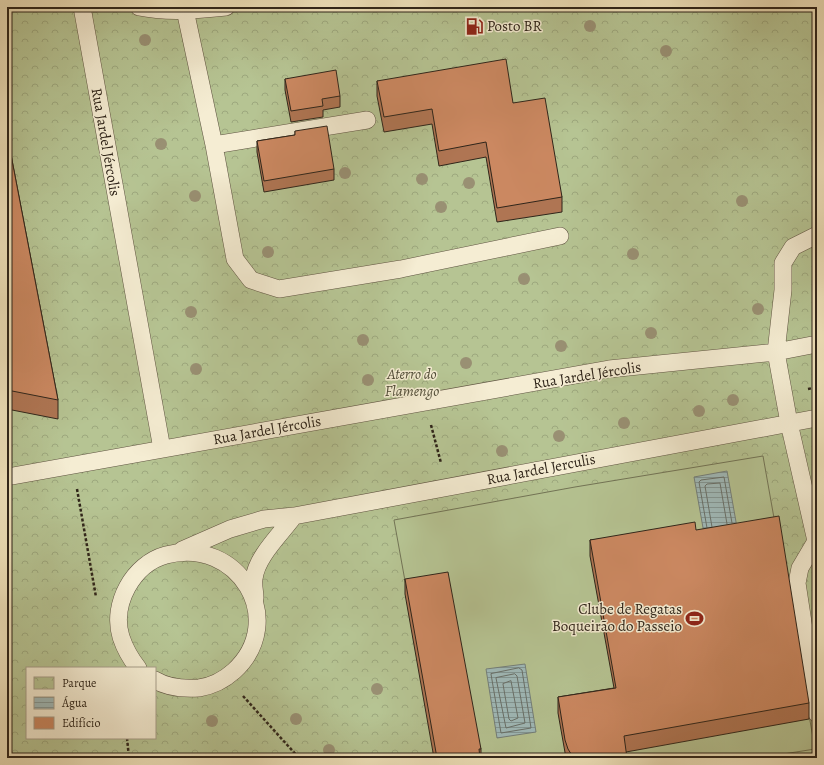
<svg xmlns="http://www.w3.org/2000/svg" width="824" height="765" font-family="Alegreya,serif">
<defs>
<pattern id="park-crowns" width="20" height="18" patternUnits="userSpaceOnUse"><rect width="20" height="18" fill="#b6c493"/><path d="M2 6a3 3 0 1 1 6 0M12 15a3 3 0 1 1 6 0" fill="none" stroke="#9da87e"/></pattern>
<pattern id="water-rules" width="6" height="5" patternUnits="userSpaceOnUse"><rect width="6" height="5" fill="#a0bbbb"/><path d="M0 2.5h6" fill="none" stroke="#839897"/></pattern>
</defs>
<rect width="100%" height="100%" fill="#f0e3bc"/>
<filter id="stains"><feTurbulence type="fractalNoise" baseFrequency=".005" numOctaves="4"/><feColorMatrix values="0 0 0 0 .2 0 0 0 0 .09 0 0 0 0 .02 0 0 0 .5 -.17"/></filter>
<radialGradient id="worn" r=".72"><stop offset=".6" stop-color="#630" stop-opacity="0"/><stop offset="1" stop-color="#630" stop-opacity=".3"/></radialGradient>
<path fill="url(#park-crowns)" stroke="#727456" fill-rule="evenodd" d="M7,7H817V758H7ZM27,668H155V738H27Z"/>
<path fill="#b6c493" stroke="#727456" d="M763,456L815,749L758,758H437L394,520L575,487Z"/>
<path fill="url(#water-rules)" stroke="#737f7b" d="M727,471L738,533L705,539L694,477Z
M525,664L536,732L497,738L486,669Z"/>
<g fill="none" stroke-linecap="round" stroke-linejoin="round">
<path stroke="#68706a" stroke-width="1" d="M712,527L705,486L707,484L720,483L727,524
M707,528L699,482L701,480L724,477L732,523
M519,668L522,670L531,728L501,733L491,674Z
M515,674L517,676L525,723L506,728L496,678Z
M511,681L518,718L511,721L509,719L503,684Z"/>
<defs>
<path id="lane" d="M82,7L162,449
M139,7C168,13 198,10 226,7
M185,10L214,145L367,120
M214,145L235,259L251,280L279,289L401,269L560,236
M817,235L793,247L783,263V290L776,352L789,423L816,541L800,568L797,583L817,714
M7,477L609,369L776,352L817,344
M294,516L817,418
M182,550L230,529L264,519L294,516C281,534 256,557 254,579C253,585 255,592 255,598
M138,668C130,658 125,649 121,637C111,604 133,564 166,555C238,536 289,620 234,671C224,680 212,686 199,688C184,689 168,688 155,680"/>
</defs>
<use href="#lane" stroke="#5f5442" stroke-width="18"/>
<path stroke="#2f251a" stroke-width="2.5" stroke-dasharray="3 2" stroke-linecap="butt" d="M808,389L817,387
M431,425L441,463
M77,489L96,597
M243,696L299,758
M127,738L129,758"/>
<use href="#lane" stroke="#f5edd3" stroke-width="17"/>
</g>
<g fill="#999073">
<circle cx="590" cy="26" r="6"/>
<circle cx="145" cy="40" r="6"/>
<circle cx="666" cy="51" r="6"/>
<circle cx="161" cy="144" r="6"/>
<circle cx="345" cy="173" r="6"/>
<circle cx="422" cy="179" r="6"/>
<circle cx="469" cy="183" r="6"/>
<circle cx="195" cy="196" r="6"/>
<circle cx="742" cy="201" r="6"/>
<circle cx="441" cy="207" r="6"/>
<circle cx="268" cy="252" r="6"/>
<circle cx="633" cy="254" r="6"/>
<circle cx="524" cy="279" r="6"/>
<circle cx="758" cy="309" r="6"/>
<circle cx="191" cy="312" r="6"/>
<circle cx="651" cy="333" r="6"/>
<circle cx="363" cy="340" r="6"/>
<circle cx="561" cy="346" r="6"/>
<circle cx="466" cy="363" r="6"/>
<circle cx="196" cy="369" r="6"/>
<circle cx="368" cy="380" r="6"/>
<circle cx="733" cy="400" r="6"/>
<circle cx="699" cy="411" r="6"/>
<circle cx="624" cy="423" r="6"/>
<circle cx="559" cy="436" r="6"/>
<circle cx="502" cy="451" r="6"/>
<circle cx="377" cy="689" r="6"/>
<circle cx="296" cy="719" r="6"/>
<circle cx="212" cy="721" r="6"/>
<circle cx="329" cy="750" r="6"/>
</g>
<path fill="#af7553" stroke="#2f251a" d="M285,79L340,96V107L323,110V117L291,122L285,90Z
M377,81L513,103L562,197V212L497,222L486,157L439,166L432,124L384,132L377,96Z
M295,131L334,169V180L264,192L257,152V141L295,135Z
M7,134L58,400V419L7,409Z
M696,530L809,703V719L626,752L627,758H566L558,713V697L614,688L590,556V540Z
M405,579L481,749V758H434L405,594Z"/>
<path fill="#cb8861" stroke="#2f251a" d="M506,59L513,103L545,98L562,197L497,208L486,142L439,151L432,109L384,117L377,81Z
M336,70L340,96L322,99L323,106L291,111L285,79Z
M327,126L334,169L264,181L257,141L295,135V131Z
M7,134L58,400L7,390Z
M779,516L809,703L624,736L627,758H575L573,757L568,749L565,740L558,697L616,688L590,540L695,522L696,530Z
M448,572L481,749H479L480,758H437L405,579Z"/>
<defs>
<symbol id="fuel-bare" viewBox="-9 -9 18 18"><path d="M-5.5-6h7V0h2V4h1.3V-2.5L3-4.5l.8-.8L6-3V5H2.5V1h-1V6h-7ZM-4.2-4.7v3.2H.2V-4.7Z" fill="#8f2418" stroke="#f5edd3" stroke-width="2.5" paint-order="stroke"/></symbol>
<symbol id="stadium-bare" viewBox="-9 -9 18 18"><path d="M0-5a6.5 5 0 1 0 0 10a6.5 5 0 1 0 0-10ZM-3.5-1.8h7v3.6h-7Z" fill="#8f2418" stroke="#f5edd3" stroke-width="2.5" paint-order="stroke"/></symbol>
</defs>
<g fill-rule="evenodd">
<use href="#fuel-bare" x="462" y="14" width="25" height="25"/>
<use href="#stadium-bare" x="682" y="606" width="25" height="25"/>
</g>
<g text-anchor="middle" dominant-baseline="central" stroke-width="3" stroke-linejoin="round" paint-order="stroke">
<g font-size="15" fill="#2f251a" stroke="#f5edd3" text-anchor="start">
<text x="487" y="26">Posto BR</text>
<text x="682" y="609" text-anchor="end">Clube de Regatas<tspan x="682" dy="17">Boqueirão do Passeio</tspan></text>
</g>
<g font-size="15" fill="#2f251a" stroke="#f5edd3">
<text transform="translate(106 142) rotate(80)">Rua Jardel Jércolis</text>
<text transform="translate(587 375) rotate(-9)">Rua Jardel Jércolis</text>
<text transform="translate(267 430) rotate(-10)">Rua Jardel Jércolis</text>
<text transform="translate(541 469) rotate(-11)">Rua Jardel Jerculis</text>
</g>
<g font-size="15" font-style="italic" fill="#514d38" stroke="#f5edd3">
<text x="412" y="374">Aterro do<tspan x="412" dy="17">Flamengo</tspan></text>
</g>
</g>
<rect width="824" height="765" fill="none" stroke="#f0e3bc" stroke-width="24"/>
<rect x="8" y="8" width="808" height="749" fill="none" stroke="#2f251a" stroke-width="2"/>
<rect x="12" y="12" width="800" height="741" fill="none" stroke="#2f251a"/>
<rect x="26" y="667" width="130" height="72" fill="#f5edd3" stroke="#a69d89"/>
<rect x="34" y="677" width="20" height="12" fill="url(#park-crowns)" stroke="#a69d89"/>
<text x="62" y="687" font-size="12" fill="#2f251a">Parque</text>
<rect x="34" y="697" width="20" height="12" fill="url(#water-rules)" stroke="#a69d89"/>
<text x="62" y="707" font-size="12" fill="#2f251a">Água</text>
<rect x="34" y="717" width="20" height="12" fill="#cb8861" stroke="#a69d89"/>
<text x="62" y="727" font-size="12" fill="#2f251a">Edifício</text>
<rect width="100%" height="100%" filter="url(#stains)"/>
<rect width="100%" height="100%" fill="url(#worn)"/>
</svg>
